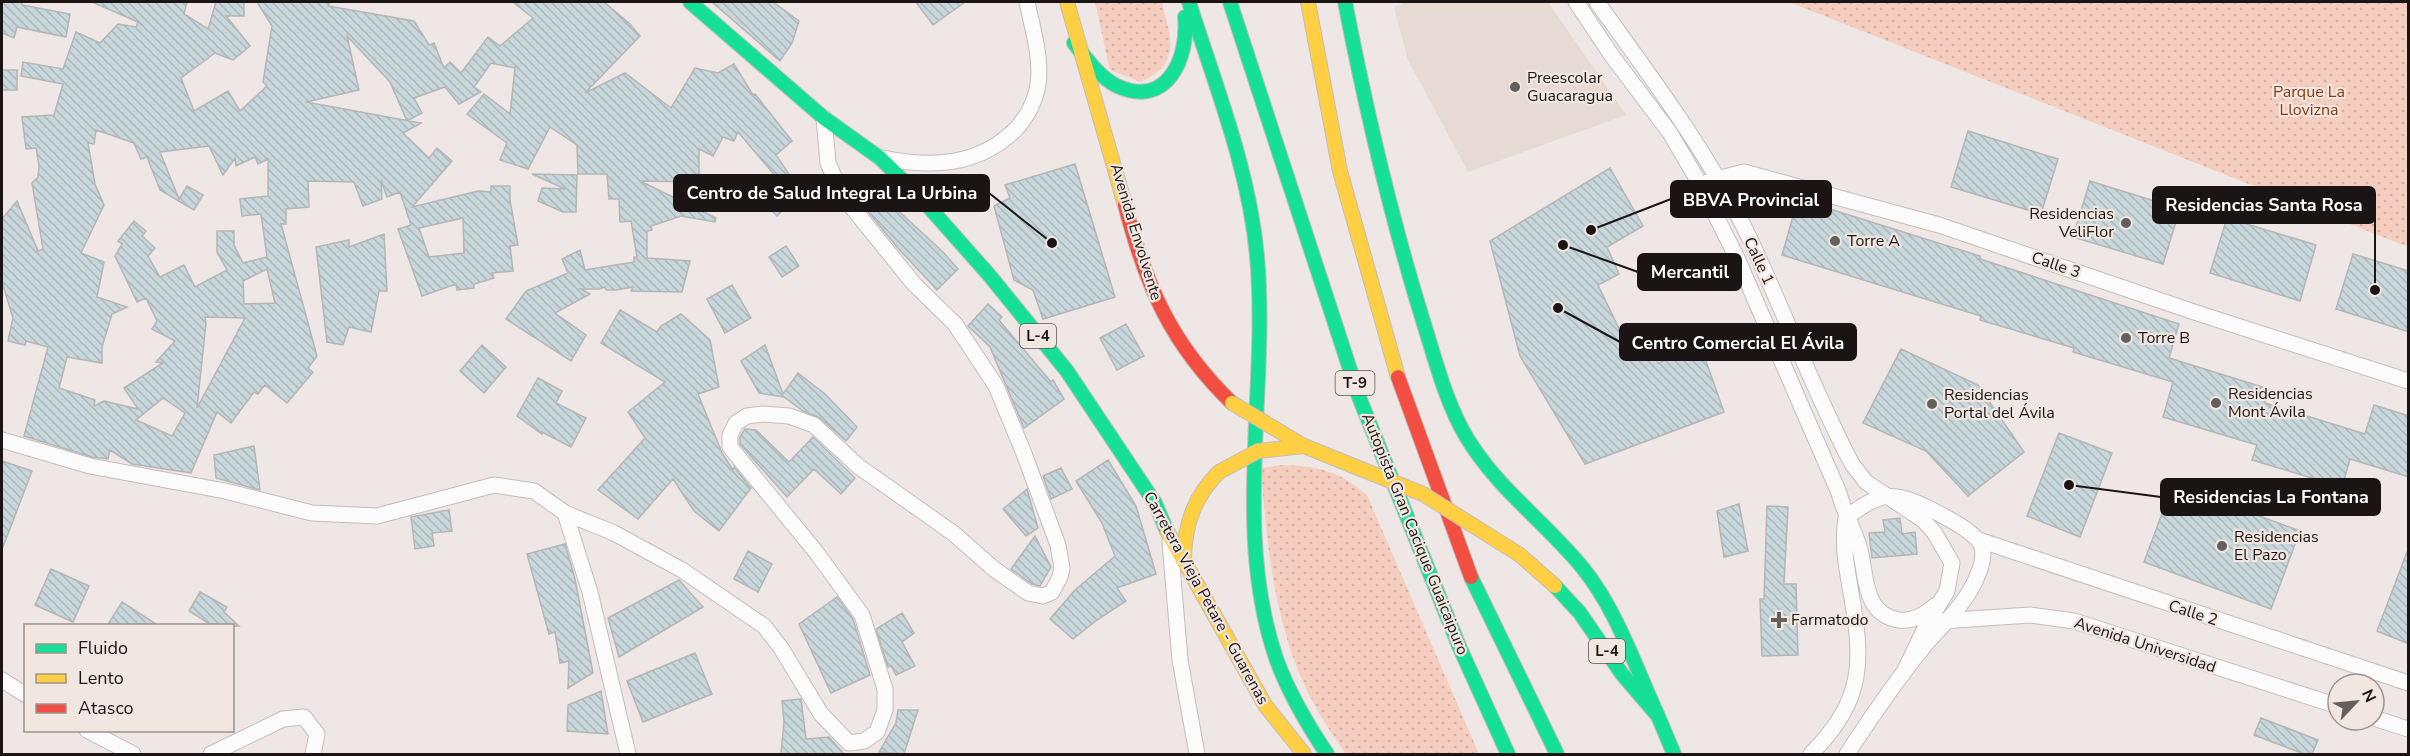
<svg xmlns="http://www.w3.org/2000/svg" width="2410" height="756" font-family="'Nunito Sans',sans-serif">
<defs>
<pattern id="grass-dots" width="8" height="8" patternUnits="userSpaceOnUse" patternTransform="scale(1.5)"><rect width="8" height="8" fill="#f5cebf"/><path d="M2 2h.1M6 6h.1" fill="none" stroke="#d1b0a3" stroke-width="1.8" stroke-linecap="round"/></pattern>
<pattern id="building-back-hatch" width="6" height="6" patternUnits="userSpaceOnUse" patternTransform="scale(1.5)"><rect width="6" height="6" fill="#c8d7db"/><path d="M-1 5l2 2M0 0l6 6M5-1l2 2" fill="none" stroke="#abb8bb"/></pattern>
</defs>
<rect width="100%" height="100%" fill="#eee7e5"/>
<path fill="#e7dad4" d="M1406,2H1548L1626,115L1468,172L1408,60L1394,7Z"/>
<path fill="url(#grass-dots)" d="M1095,2H1162C1170,39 1183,62 1141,82L1110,70Z
M1789,2H2408V247Z
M1282,465C1317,466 1340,471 1367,495L1479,754H1346C1335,738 1323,721 1314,704C1275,633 1267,548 1261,468Z"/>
<path fill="url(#building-back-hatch)" stroke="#b6b5b5" stroke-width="1.5" fill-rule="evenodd" d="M2,2H22V5L70,14L66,37L17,27L14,38L2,33Z
M92,2H187L184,14L208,29L216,2H244V16H226L250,46L233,60L215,53L181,78L194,111L228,91L240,111L267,86L263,82L272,26L257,2H330L328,6L414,21L429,45L434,43L444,68L450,62L461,73L488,37L500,46L533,18L513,2H604L630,24L640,36L585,93L625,73L671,108L695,68L718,73L734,64L753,95L755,94L792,141L776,155L805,198L793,210L788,205L777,216L758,197L777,178L738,132L734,141L723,137L713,156L699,149V182L640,181L716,218L715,222L681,216L651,226L652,230L647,231V258L690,261L682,292L631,291L633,287L616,290H606L605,287L599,289H581L590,294L555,313L586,335L571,361L506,319L526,291L568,273L562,259L580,250L585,270L634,262V257H637L631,221L620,222L619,199H609L607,174H578L577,145L550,127L528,169L500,160L507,143L467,114L484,94L510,114L515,68L491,63L474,87L481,92L459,104L445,87L414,98L422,113L407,121L390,82L347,36L359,90L306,102L421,123L403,133L429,158L437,148L452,161L412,207L478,191L491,192V186H510V200L518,245L510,246L513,271L492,273L494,278L474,284V288L457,290L456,284L422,296L398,229L411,225L400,192L387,197L381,180L382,199L363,206L354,182L308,181L309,207L286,209V224H281L317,356L308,368L313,372L287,403L265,385L258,394L254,392L231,423L217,412L191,473L132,464L110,450L108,459L92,457L24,436L48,347L26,341L25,345L8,341L13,318L2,282V219L17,201L38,251L43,249L32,183L38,177L39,166L36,148L26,149L22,117L54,115L63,84L21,76L23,62L63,69L76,32L100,43L118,24L136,27L138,22ZM96,130L134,143L141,159L147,157L160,190L194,210L203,195L187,186L179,199L160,152L209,146L223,175L235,158L236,166L255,157L258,164L268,159V196L240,199L242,216L261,214L267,257L243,263L234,245V231H217V252L227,270L195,287L184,265L160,277L148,256L155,248L142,236L146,231L134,221L118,241L122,244L115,256L137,302L146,298L157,321L152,329L175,341L156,362L163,363L124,388L138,409L104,401L94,406L95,400L59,388L67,357L102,363V347L112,314L127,307L97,297L104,262L81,253L104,205L95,184L88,143L94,144ZM463,218L464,253L429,257L419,228ZM267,269L275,303L244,304L243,281ZM205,317L245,318L197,408L206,323ZM163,398L185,413L172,436L136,420Z
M712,2H773L799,21L792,43L780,61Z
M916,2H965L933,25Z
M2,70H17V90H2Z
M1968,131L2058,159L2041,214L1951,187Z
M1075,164L1115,297L1043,319L1033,290L1014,280L994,206L1010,198L1005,185Z
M1610,168L1643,226L1607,247L1619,274L1598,285L1624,339L1643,331L1658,363L1701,347L1724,412L1585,464L1520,356L1490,241Z
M532,174L577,175L576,212H563L538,201L542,188L565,189Z
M859,180L877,191L943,252L958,269L937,290L897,247L852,192Z
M2090,181L2180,209L2163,264L2073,237Z
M1798,199L1980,256V259L2179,324L2169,358L2269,389L2265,403L2365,434L2374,405L2409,416V477L2350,459L2342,487L2252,460L2257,445L2163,417L2173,382L2073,352L2074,348L1980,320L1981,316L1782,255Z
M2227,218L2316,245L2300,301L2210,273Z
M384,234L387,291H379L371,332L349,327L343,345L327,342L316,247L349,240V247Z
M786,246L799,266L782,277L769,257Z
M2353,254L2409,271V332L2336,309Z
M732,285L751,318L725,333L707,299Z
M988,304L1002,317L999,320L1051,382L1053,380L1064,399L1024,428L990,347L968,326Z
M620,310L657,332L661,326L681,314L710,340L719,387L698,394L722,453L733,470L734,467L751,488L719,531L694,511L673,479L638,519L598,490L645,438L628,412L665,382L601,343Z
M1126,324L1144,356L1117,370L1100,338Z
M482,345L506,367L484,393L460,371Z
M765,345L783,394L798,373L825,394L857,427L846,441L820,418L803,411L784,397L759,393L741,361Z
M1901,349L1978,385L2024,452L1968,496L1926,451L1863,423Z
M538,378L562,391L556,403L586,418L571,447L542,432V434L517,416Z
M745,429L756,430L789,462L813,437L855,478L841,494L814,469L787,497L740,444V437Z
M2059,433L2112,453L2080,537L2027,516Z
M254,446L260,490L216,478L214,455Z
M1108,460L1136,506L1156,574L1117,588L1126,601L1097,620L1073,639L1050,619L1075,590L1115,556L1102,523L1076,481Z
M2,461L32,471L3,547H2Z
M1061,468L1072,489L1051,499L1043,476Z
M2173,484L2300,531L2271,609L2144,562Z
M1027,489L1038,528L1026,536L1003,509Z
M1739,504L1748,551L1724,557L1717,511Z
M1767,506L1788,507L1784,584H1796L1798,655L1762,656L1760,599H1764Z
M449,510L452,531L432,533L434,546L415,549L411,517Z
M1900,518L1902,534L1915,532L1917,554L1872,558L1869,533L1885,532L1883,520Z
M1035,536L1051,567L1040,586L1032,584L1011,569Z
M565,544L575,579L593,673L568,688L569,661L560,663L555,632L549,634L527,554Z
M748,551L772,564L758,592L734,579Z
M2407,552H2409V644L2377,631Z
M51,569L89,586L73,622L35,605Z
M679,580L703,607L619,657L608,618Z
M200,592L227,607L224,612L239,626H213L189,611Z
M837,597L853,619L870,675L831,693L799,624Z
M122,602L159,626H107Z
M902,613L914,633L902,642L915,666L896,675L891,666L888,667L876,629Z
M695,653L712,694L643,722L627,681Z
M601,691L608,734L567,731L568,705Z
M801,699L806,739L829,737L844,754H781L784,722L782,701Z
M898,710H918L904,754L879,752L896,723Z
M2261,718L2318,740L2312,754H2304L2254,735Z"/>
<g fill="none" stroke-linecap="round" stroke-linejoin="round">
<defs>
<path id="street" d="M1576,2L1612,56L1670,133L1700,184L1737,258L1839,493C1844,513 1855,530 1860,550C1867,577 1863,614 1899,620C1913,622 1925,614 1936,605
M1597,2C1651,77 1707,151 1748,235C1784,311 1813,390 1852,464L1866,482L1923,520L1934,532L1952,563L1947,591L1928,622L1903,674
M883,158C932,168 979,166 1016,129C1027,117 1036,100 1038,84C1042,58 1032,27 1027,2
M1709,181L1744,172L1939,225L2194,312L2408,381
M2,440L90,466L225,491L312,513L377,516L494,485L534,491L565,513L614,533L682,570L764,626L781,648L821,714L849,743L864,741L877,732L885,710V689L862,615L816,552L730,447V435L736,423L747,416L763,414L789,416L814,425L858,466L953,533L994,569L1028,593L1043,596L1052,592L1060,577L1062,568L1058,545L1023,451L996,386L955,324L914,284L842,195L828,163L824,118
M565,513L590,592L628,754
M1979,540L2408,683
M1170,543L1180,660L1197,754
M1941,621L2030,615L2074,621L2338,706
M2,680L26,695
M2374,718L2408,729
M87,730L133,754
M211,754L283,719L304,717L317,734L313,754
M1811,754C1866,698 1863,660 1850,587C1846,564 1842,542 1846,518C1877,494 1891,489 1928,508C1942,515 1977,532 1982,547C1986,561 1975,583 1968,594C1955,615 1936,631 1921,650C1894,683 1870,719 1847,754"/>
<path id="fast" d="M690,2L824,118L880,158L921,198L990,276L1067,371L1155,503L1167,531
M1189,2C1215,85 1249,168 1257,256C1269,389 1232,528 1276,658C1288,692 1307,724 1327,754
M1230,2L1359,397L1459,646L1508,754
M1345,2C1366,110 1391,218 1424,324C1436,362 1446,403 1467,438C1497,488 1545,522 1582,567C1617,610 1635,666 1658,716
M1074,43C1086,58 1099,77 1117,86C1167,109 1189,58 1185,17
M1471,577L1557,754
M1555,586L1580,613L1622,674L1658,716L1674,754"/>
<path id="slow" d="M1067,2L1125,205
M1308,2L1340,171L1398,377
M1167,531L1265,705L1304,754
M1184,557C1185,523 1195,496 1219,472"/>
<path id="jam" d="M1125,205C1146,286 1171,344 1232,403
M1398,377L1471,577"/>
</defs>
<use href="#street" stroke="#c3bdbb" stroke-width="17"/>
<use href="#fast" stroke="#c3bdbb" stroke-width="16"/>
<use href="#slow" stroke="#c3bdbb" stroke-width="16"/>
<use href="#jam" stroke="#c3bdbb" stroke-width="16"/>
<use href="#street" stroke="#fcfbfb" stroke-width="15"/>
<use href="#fast" stroke="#16e098" stroke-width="14"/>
<use href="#slow" stroke="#ffcf43" stroke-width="14"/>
<use href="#jam" stroke="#f24e42" stroke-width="14"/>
<defs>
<path id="slow-bridge" d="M1232,403L1304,446L1423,494L1520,555L1555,586
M1219,472L1258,451L1304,446"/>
</defs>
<use href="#slow-bridge" stroke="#c3bdbb" stroke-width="16" stroke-linecap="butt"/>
<use href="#slow-bridge" stroke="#ffcf43" stroke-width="14"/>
</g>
<g fill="#645e5d" stroke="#f2e6e1" stroke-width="2">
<circle cx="1515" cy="87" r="6"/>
<circle cx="2126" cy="223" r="6"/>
<circle cx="1835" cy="241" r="6"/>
<circle cx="2126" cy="338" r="6"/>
<circle cx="2216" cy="403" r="6"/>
<circle cx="1932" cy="404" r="6"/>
<circle cx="2222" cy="546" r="6"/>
<path d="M1776 611h6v6h6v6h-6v6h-6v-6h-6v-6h6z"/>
</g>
<g text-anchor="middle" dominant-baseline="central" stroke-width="4.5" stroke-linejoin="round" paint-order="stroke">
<g fill="#f2e6e1" stroke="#5b5452" stroke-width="1.5">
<rect x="1020" y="324" width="36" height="24" rx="4.5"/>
<rect x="1335.5" y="371" width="39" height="24" rx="4.5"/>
<rect x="1589" y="639" width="36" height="24" rx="4.5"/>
</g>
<g font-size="15" font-weight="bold" fill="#1a1514">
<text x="1038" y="336">L-4</text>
<text x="1355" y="383">T-9</text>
<text x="1607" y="651">L-4</text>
</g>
<g font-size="16" fill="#1a1514" stroke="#f2e6e1" text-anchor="start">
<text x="1527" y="78">Preescolar<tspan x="1527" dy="18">Guacaragua</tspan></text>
<text x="2114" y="214" text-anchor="end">Residencias<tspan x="2114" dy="18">VeliFlor</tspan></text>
<text x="1847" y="241">Torre A</text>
<text x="2138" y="338">Torre B</text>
<text x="2228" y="394">Residencias<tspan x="2228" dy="18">Mont Ávila</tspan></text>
<text x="1944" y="395">Residencias<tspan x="1944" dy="18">Portal del Ávila</tspan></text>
<text x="2234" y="537">Residencias<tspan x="2234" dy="18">El Pazo</tspan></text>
<text x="1791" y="620">Farmatodo</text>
</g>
<g font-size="16" fill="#8c390e" stroke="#f2e6e1">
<text x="2309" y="92">Parque La<tspan x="2309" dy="18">Llovizna</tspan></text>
</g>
<g font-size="16" fill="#1a1514" stroke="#f2e6e1">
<text transform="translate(1136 232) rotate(73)">Avenida Envolvente</text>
<text transform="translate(1759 261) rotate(65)">Calle 1</text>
<text transform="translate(2056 265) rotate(19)">Calle 3</text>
<text transform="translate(1415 534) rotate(68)">Autopista Gran Cacique Guaicaipuro</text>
<text transform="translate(1206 598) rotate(61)">Carretera Vieja Petare - Guarenas</text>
<text transform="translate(2193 613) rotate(18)">Calle 2</text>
<text transform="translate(2145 645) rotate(18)">Avenida Universidad</text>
</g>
</g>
<path fill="none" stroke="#1a1514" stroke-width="2" d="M1052 243L989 193M1591 230L1671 199M2375 290L2375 205M1563 245L1638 272M1558 308L1620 342M2069 485L2161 497"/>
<g fill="#1a1514" stroke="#f2e6e1" stroke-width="2">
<circle cx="1052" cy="243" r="6"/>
<circle cx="1591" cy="230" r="6"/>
<circle cx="2375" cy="290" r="6"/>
<circle cx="1563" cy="245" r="6"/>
<circle cx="1558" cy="308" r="6"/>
<circle cx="2069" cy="485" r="6"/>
</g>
<g fill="#1a1514" stroke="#1a1514" stroke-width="2">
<rect x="674" y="175" width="315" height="36" rx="6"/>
<rect x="1671" y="181" width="160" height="36" rx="6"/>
<rect x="2153" y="187" width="222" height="36" rx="6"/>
<rect x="1638" y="254" width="103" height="36" rx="6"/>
<rect x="1620" y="324" width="236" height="36" rx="6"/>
<rect x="2161" y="479" width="219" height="36" rx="6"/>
</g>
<g font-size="18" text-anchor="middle" font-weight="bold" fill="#fff">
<text x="832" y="199">Centro de Salud Integral La Urbina</text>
<text x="1751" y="206">BBVA Provincial</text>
<text x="2264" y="211">Residencias Santa Rosa</text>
<text x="1690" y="278">Mercantil</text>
<text x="1738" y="349">Centro Comercial El Ávila</text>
<text x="2271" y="503">Residencias La Fontana</text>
</g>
<rect width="2410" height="756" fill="none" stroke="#1a1514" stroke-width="6"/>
<rect x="24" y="624" width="210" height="108" fill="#f2e6e1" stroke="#9c928f" stroke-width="1.5"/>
<rect x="36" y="644" width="30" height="9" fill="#16e098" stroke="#9c928f" stroke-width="1.5"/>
<text x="78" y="654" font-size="18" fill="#1a1514">Fluido</text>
<rect x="36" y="674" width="30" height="9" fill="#ffcf43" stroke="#9c928f" stroke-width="1.5"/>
<text x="78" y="684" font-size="18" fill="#1a1514">Lento</text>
<rect x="36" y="704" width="30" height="9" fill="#f24e42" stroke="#9c928f" stroke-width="1.5"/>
<text x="78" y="714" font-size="18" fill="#1a1514">Atasco</text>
<g transform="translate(2356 702) rotate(64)"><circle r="28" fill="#f2e6e1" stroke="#9c928f" stroke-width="1.5"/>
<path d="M0-4.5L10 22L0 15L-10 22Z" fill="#645e5d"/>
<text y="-9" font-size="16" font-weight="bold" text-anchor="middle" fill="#1a1514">N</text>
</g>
</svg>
